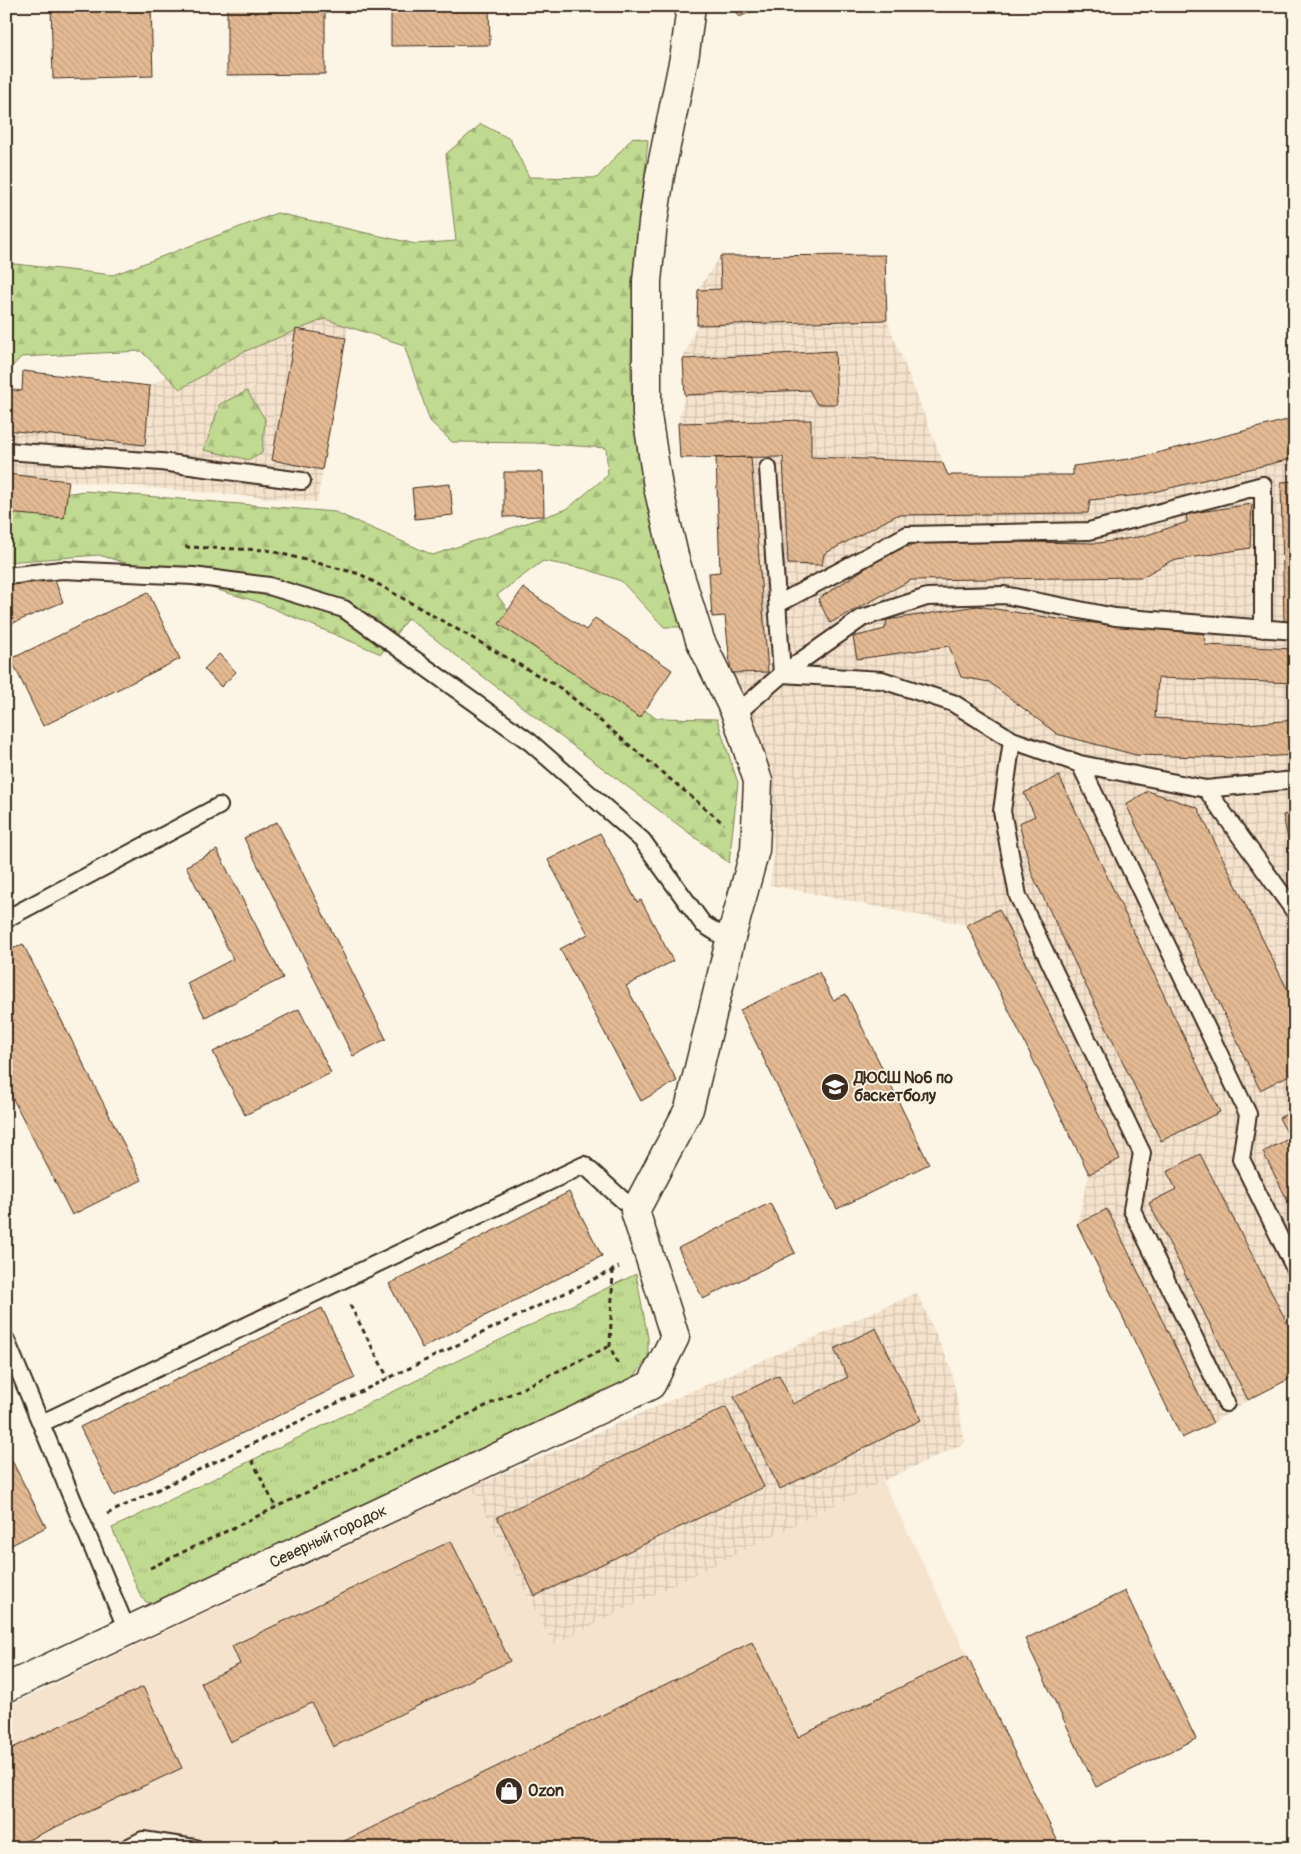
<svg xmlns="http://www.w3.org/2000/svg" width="1301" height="1854" font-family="Pangolin,sans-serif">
<defs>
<pattern id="industrial-grid" width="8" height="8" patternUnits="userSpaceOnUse" patternTransform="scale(1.25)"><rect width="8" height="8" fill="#f5e3cd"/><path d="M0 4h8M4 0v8" fill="none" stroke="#d3c3b0"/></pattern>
<pattern id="forest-firs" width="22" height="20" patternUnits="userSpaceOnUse" patternTransform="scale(1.25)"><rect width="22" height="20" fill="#c0da91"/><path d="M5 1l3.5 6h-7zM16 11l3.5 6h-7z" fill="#a6bb7d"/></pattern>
<pattern id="park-tufts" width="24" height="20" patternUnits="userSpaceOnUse" patternTransform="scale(1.25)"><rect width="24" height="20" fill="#c0da91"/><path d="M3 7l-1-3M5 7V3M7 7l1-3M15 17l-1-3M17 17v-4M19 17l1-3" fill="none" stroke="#a6bb7d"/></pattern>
<pattern id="building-back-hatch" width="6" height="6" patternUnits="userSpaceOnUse" patternTransform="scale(1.25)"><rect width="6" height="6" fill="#e4ba94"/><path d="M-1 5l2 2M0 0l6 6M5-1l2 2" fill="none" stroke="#c4a07f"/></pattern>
</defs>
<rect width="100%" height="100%" fill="#fcf5e5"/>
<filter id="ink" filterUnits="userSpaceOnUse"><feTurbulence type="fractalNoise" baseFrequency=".02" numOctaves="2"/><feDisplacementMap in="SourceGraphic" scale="10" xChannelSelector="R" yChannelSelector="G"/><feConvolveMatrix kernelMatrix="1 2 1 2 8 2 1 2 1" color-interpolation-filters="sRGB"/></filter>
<g filter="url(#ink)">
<path fill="#f5e3cd" d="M883,1481L1061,1848H6V1707L472,1487L553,1645Z"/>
<path fill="url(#industrial-grid)" d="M885,255L887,320L948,475H1073V466L1137,458L1295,418V1376L1248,1400L1213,1423L1182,1438L1077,1224L1089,1174L967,925L770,885L773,860L771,781L731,673L725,617H712L709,573L720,571L716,458H680L678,423L685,395L683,359L697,325L698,290L720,256Z
M302,299L352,307L317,502L69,481L64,518L6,513V389L22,390L23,371L150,386Z
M917,1293L951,1368L965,1443L883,1481L553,1645L472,1487Z"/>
<path fill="url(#forest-firs)" stroke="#7e8258" d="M481,124L510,139L529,177L597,178L633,137L648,140C643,194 637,248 634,302C631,339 629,376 633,413C640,486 662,556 684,627H664L621,581L586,569L543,561L497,595L519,624L656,718L717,719L738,783L729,863L548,727L408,618L381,654L255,601L99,555L6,562V502L85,491L335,512L433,555L567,509L608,475L606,448L535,443L452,442L430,421L404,345L325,319L243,352L180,389L141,351L21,357L6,373V263L113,275L277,213L416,244L456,241L446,154Z
M247,391L265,419L262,453L250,460L204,450L220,404Z"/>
<path fill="url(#park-tufts)" stroke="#7e8258" d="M636,1274L648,1338V1358L629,1383L156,1604L146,1602L140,1595L112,1528Z"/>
<path fill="url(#building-back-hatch)" stroke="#3b2a1e" d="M51,6H151L153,76L53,79Z
M227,6H325V74L227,75Z
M391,6H489L490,45L391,46Z
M735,6H761L762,7L739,17Z
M885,255L887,320L697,325L698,290L721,289L720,256Z
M296,329L346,338L322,470L272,460Z
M835,351L837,404H817L809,390L685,395L683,359Z
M23,371L150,386L145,445L6,430V389L22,391Z
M1295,418V458L1141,495L1090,500L1088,513L897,515L824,554L822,565L788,564L783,457L680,458L678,423L811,420V457L942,462L948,475H1073V466L1137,458Z
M751,457L768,672L731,673L725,616L712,617L709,573L720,572L716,458Z
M504,472H543L544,516L504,517Z
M6,474L69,481L64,518L6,513Z
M1295,481V621H1284L1281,482Z
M450,484L453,515L415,519L412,488Z
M1252,504L1250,548L1171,561L1142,577L911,580L830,623L818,599L895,549L935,541L1099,543L1144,536L1187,522L1186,514Z
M54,578L63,602L6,626V584Z
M523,588L586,630L595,618L672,670L640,718L499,624Z
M148,592L180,659L43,726L11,659Z
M977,606L1064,620L1204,634L1205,645L1295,649V683L1158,678L1155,718L1247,724L1295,720V755L1241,758L1136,755L1057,734L989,682L961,677L949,646L857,659L853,637L885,629L887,620Z
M219,654L236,672L221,687L204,669Z
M1059,776L1220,1112L1161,1141L1032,874L1019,823L1035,816L1024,793Z
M1148,791L1198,808L1295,1005V1072L1260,1090L1126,804Z
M1295,813V848H1290L1283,815Z
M277,822L386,1039L353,1056L244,838Z
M600,833L637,902L641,900L673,961L626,986L677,1081L641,1101L560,949L588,934L548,860Z
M217,850L283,978L205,1017L187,983L233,959L186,866Z
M999,909L1120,1159L1089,1174L967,925Z
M23,944L142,1180L72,1215L6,1085V952Z
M819,972L833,1000L846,994L929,1164L837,1209L740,1010Z
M299,1009L331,1073L245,1115L213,1052Z
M1295,1110V1215L1263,1152L1290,1138L1279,1118Z
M1200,1154L1295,1338V1376L1248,1400L1149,1203L1176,1189L1167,1172Z
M569,1192L602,1256L422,1348L389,1284Z
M770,1203L795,1253L703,1299L678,1248Z
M1107,1209L1213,1423L1182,1438L1077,1224Z
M322,1308L355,1378L114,1496L80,1427Z
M876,1328L921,1420L780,1489L734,1397L779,1375L793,1404L848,1377L834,1349Z
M726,1407L764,1487L535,1596L497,1517Z
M9,1455L46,1527L6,1548V1456Z
M451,1541L510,1661L333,1747L312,1703L230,1742L201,1683L240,1664L232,1646Z
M1125,1591L1196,1739L1096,1787L1025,1639Z
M752,1642L798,1737L967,1655L1061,1848H330Z
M143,1687L182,1768L11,1848H6V1751Z"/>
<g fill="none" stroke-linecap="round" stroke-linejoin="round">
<defs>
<path id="service" d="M6,451L161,462L302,481
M768,468L782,674
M6,576L62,570L193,576L269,586L344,609L530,742L642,840L703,924L730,941
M778,604L907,535L1089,531L1263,485V629
M782,674L862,618L927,597L1004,595L1115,617L1295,631
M736,714L782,674L882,680L953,703L1012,740L1080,764L1206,789L1295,912
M1012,740L1002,811L1018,896L1142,1153L1132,1210L1226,1403
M1080,764L1248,1114L1241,1159L1295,1269
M1206,789L1295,780
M6,919L219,806
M6,1340L127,1630
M42,1423L584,1165L635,1211
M127,1848L143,1840L195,1848"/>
<g id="minor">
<path id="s1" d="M6,1688L651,1385L675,1337L635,1211L689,1109L730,941L755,850L758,781L736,714L700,640L675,560L658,487L647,415V281L653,223L660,175L685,53L691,6"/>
</g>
</defs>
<use href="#service" stroke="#3b2a1e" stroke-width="20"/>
<use href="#minor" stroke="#3b2a1e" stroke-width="31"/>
<path stroke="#3b2a1e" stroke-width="3" stroke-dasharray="5 4" stroke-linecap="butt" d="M185,547L267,550L360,574L562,689L724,824
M613,1270L610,1346L618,1365
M350,1305L388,1378
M252,1460L275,1506
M107,1514L619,1267
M150,1568L610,1346"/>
<use href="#service" stroke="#fcf5e5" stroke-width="16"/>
<use href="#minor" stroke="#fcf5e5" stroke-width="28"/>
</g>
</g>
<defs>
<symbol id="school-disc" viewBox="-11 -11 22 22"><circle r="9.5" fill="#3b2a1e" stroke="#fcf5e5"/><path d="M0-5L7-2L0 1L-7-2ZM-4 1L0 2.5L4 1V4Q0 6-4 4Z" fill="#fff"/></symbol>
<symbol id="shop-disc" viewBox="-11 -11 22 22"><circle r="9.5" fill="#3b2a1e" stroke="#fcf5e5"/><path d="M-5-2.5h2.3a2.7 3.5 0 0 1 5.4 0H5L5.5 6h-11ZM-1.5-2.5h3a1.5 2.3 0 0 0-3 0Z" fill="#fff"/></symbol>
</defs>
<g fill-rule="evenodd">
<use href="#school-disc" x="819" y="1071" width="32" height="32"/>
<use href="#shop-disc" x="493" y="1775" width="32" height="32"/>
</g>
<g text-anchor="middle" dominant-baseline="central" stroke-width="4" stroke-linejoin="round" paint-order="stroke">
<g font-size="16" font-weight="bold" fill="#3b2a1e" stroke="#fcf5e5" text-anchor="start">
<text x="854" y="1078">ДЮСШ №6 по<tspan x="854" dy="18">баскетболу</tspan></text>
<text x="528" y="1791">Ozon</text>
</g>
<g font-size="16" fill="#3b2a1e" stroke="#fcf5e5">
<text stroke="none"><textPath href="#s1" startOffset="356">Северный городок</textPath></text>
</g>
</g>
<rect width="1301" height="1854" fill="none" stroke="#fcf5e5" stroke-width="25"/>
<rect x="12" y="12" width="1276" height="1829" fill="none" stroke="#3b2a1e" stroke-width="2" filter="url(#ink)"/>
</svg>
